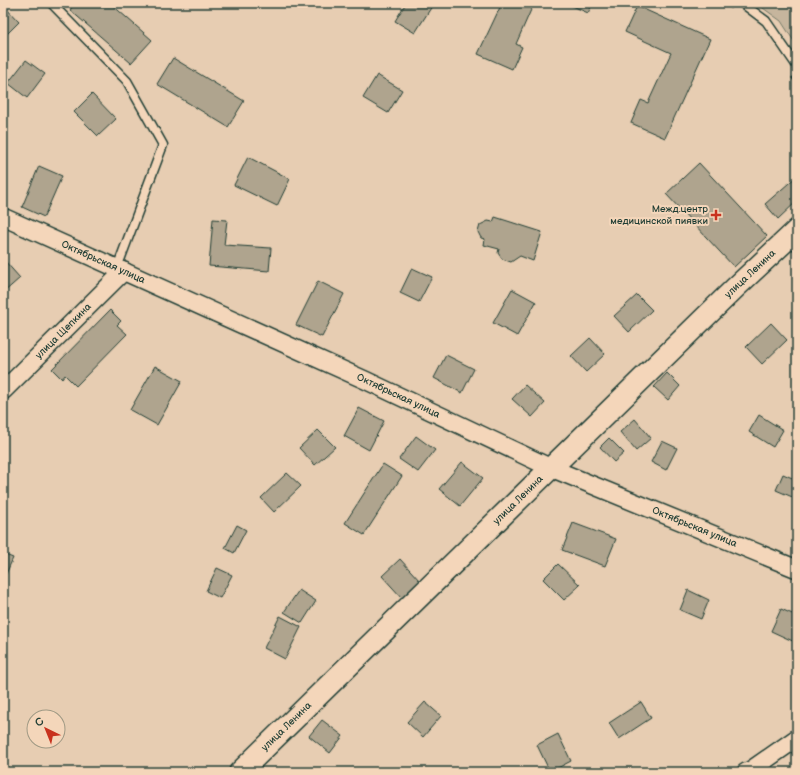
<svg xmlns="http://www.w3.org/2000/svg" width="800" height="775" font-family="'Balsamiq Sans',sans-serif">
<rect width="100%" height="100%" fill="#e7cdb2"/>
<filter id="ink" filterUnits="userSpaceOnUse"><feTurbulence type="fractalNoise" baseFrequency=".025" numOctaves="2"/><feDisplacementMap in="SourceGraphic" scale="8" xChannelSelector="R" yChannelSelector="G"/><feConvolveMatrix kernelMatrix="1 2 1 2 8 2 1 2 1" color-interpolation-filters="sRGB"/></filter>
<g filter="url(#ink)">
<path fill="#c6b59d" stroke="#727968" d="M756,3H797V46L781,21Z"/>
<path fill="#afa48e" stroke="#1f3d34" d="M75,3H110L152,40L131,63L70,10Z
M406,3H434L415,33L395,21Z
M502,3H534L516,44L522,47L512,69L478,54Z
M566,3H593L588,13Z
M3,5L19,22L3,38Z
M637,6L710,39L665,138L631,123L641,100L648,103L671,53L625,32Z
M173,58L244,101L228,127L157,84Z
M26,60L45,74L27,98L8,83Z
M377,75L402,90L388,113L363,98Z
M92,94L116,119L98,136L74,112Z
M248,157L290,179L277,206L234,185Z
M699,163L767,236L734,267L666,194Z
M39,166L62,176L44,217L22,207Z
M797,176V201L778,219L765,204Z
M495,217L542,232L533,261L520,256L511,262L502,259L498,253L499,249L484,245L485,239L481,238L478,232L480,225L488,221L493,222Z
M213,219L227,220L224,245L271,248L269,271L209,266Z
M4,260L20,278L3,293V261Z
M412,268L432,277L419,302L400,293Z
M318,281L344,294L322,337L296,325Z
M512,289L536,302L517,336L493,323Z
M637,295L652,310L629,332L614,316Z
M110,310L121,321L117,325L127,334L76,386L65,375L62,379L52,369Z
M771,323L787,340L762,364L746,347Z
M590,338L605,354L586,372L571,356Z
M446,355L474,369L462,393L434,378Z
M155,366L182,381L157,425L130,410Z
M667,373L680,386L668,400L654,387Z
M525,385L545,403L532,417L512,399Z
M359,408L384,421L369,450L344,436Z
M759,415L783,430L773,447L749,432Z
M635,419L651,438L636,451L620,432Z
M318,430L335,447L315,465L299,448Z
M416,436L435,450L418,472L399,459Z
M609,438L624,453L614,462L600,447Z
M662,441L677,448L666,470L651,462Z
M462,462L483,478L460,506L439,489Z
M383,464L402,476L364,535L345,523Z
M287,473L301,486L274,512L261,498Z
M783,474L797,480V499L776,490Z
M573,523L616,539L605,566L562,550Z
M237,525L246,530L234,553L225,548Z
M3,554L13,558L6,574L3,572Z
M400,559L420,581L402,598L382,576Z
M558,564L580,585L564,600L543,579Z
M217,568L232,575L220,598L206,591Z
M299,590L316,601L302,623L284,612Z
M688,590L709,600L701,619L680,610Z
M781,609L797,616V643L771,631Z
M280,616L301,627L285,659L264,648Z
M425,702L441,716L423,737L407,722Z
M641,702L651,718L619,739L609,723Z
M322,720L343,736L330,753L309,736Z
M558,734L571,761L550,772L537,745Z"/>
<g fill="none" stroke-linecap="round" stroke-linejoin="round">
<defs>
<path id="service" d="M51,3L127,81L163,145L117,268
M742,3L766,21L797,66"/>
<g id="minor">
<path id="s1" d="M3,217L365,380L551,468L797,569"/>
<path id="s2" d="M3,391L124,271"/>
<path d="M746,772L751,770L797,738"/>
</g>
<g id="tertiary">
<path id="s3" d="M240,772L735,288L797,230"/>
</g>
</defs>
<use href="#service" stroke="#1f3d34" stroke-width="11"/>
<use href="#minor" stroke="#1f3d34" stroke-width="20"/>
<use href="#tertiary" stroke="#1f3d34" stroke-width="24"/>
<path stroke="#1f3d34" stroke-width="2.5" stroke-dasharray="4 3" stroke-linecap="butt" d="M723,3L732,8
M792,77L797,84"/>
<use href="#service" stroke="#f4d6ba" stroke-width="8"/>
<use href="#minor" stroke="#f4d6ba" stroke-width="17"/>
<use href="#tertiary" stroke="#f4d6ba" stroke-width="21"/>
</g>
</g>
<path fill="#c8321e" stroke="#f4d6ba" stroke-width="1.5" d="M714 209h4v4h4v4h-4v4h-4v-4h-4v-4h4z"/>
<g text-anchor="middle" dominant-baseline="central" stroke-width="4" stroke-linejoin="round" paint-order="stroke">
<g font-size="10" fill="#1f3d34" stroke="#f4d6ba" text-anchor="end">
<text x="708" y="209">Межд.центр<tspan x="708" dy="12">медицинской пиявки</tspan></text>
</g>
<g font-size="10" fill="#1f3d34" stroke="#f4d6ba">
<text stroke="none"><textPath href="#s1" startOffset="110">Октябрьская улица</textPath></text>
<text stroke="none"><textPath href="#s3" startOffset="713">улица Ленина</textPath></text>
<text stroke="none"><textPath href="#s2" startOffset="85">улица Щепкина</textPath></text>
<text stroke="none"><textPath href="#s1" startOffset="434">Октябрьская улица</textPath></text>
<text stroke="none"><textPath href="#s3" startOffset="389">улица Ленина</textPath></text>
<text stroke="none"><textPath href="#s1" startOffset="758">Октябрьская улица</textPath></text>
<text stroke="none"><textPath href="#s3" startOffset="65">улица Ленина</textPath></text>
</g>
</g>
<rect width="800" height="775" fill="none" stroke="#f4d6ba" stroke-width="16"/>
<rect x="8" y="8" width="784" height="759" fill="none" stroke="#1f3d34" stroke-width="1.5" filter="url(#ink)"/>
<g transform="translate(46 729) rotate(317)"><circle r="19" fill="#f4d6ba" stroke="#9f9984"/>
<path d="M0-3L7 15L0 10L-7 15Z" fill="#c8321e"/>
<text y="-6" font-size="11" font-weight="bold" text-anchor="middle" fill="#1f3d34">С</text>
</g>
</svg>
